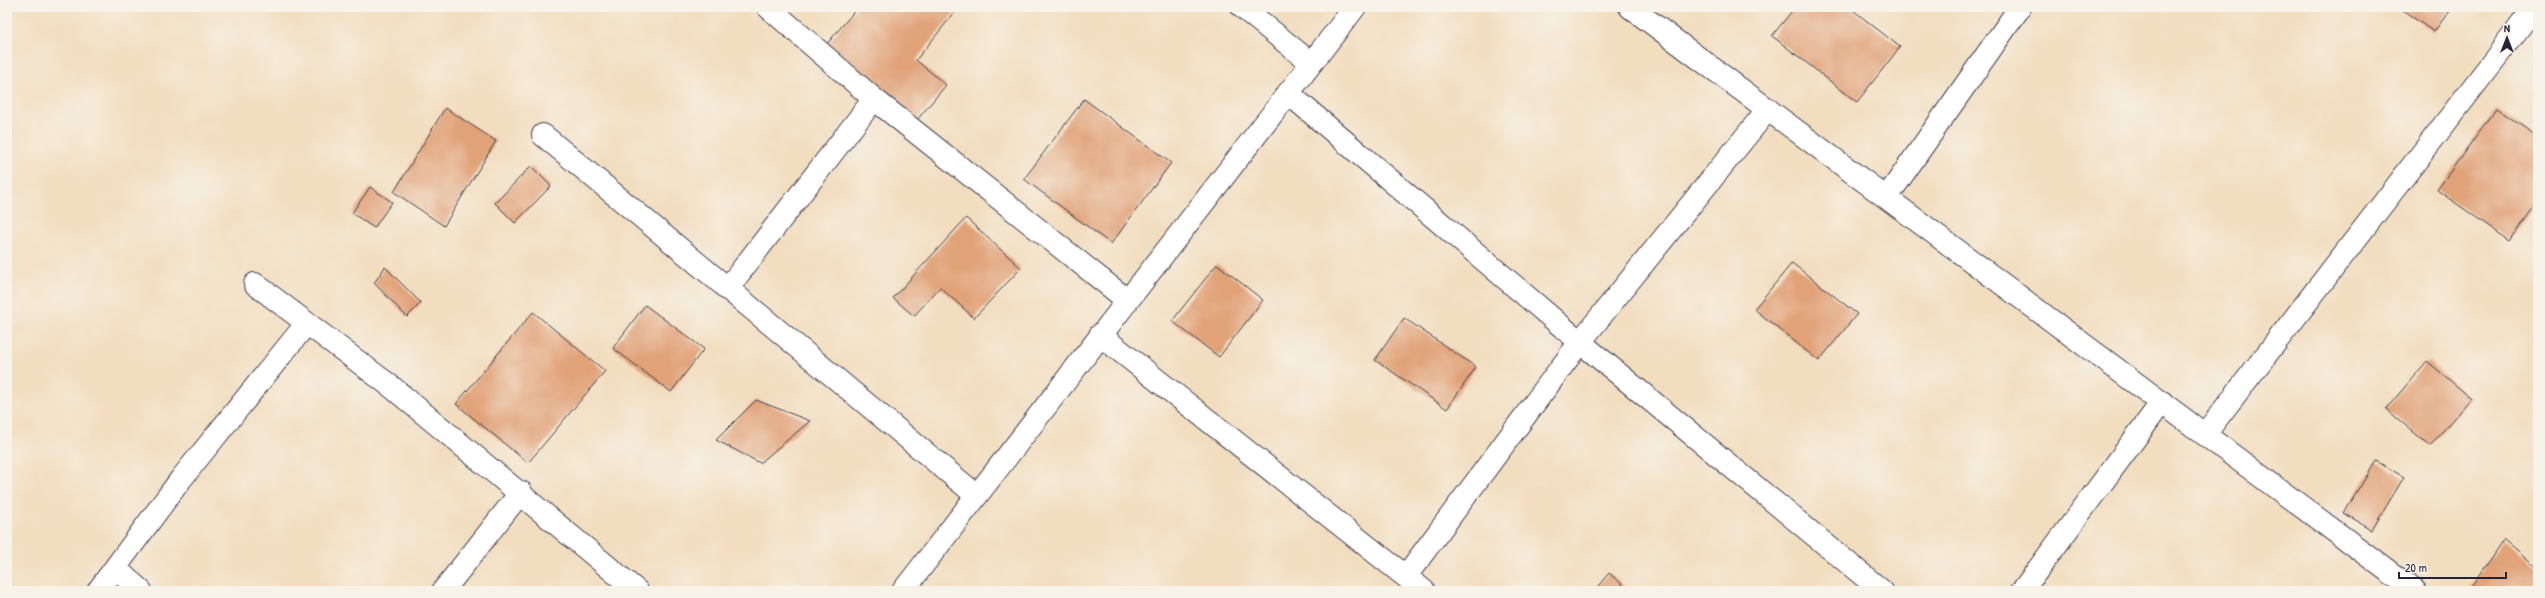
<svg xmlns="http://www.w3.org/2000/svg" width="2545" height="598" font-family="'Patrick Hand',sans-serif">
<rect width="100%" height="100%" fill="#f7f3e8"/>
<filter id="ink" filterUnits="userSpaceOnUse"><feTurbulence type="fractalNoise" baseFrequency=".025" numOctaves="2"/><feDisplacementMap in="SourceGraphic" scale="8" xChannelSelector="R" yChannelSelector="G"/><feConvolveMatrix kernelMatrix="1 2 1 2 8 2 1 2 1" color-interpolation-filters="sRGB"/></filter>
<filter id="wash" filterUnits="userSpaceOnUse"><feTurbulence type="fractalNoise" baseFrequency=".012" numOctaves="4" result="noise"/><feDisplacementMap in="SourceGraphic" scale="16" xChannelSelector="R" yChannelSelector="G"/><feGaussianBlur stdDeviation="0.9" result="paint"/><feColorMatrix in="noise" values="0 0 0 0 0 0 0 0 0 0 0 0 0 0 0 0 0 1.4 0 .05"/><feComposite in="paint" operator="in"/></filter>
<g filter="url(#wash)">
<rect width="100%" height="100%" fill="#f2ddbf"/>
<g id="blocks">
<path fill="#e1a278" d="M858,7H950L955,12L916,60L946,85L917,120L826,45Z
M1795,7H1849L1900,47L1857,102L1772,36Z
M2398,7H2452L2434,32Z
M1084,99L1171,163L1111,244L1024,179Z
M445,108L496,141L444,226L394,192Z
M2496,108L2538,137V201L2510,241L2437,190Z
M531,166L551,186L515,223L495,203Z
M370,187L392,202L374,228L352,213Z
M966,218L1021,268L974,318L940,287L914,316L893,298Z
M1792,263L1857,314L1819,361L1754,309Z
M1217,264L1263,300L1219,357L1172,321Z
M385,267L421,303L407,317L374,283Z
M645,305L704,349L671,392L613,348Z
M533,312L605,371L528,463L456,404Z
M1404,318L1476,367L1447,409L1375,360Z
M2427,361L2471,398L2430,446L2386,409Z
M756,400L810,421L760,463L716,440Z
M2376,461L2404,477L2372,530L2344,513Z
M2504,539L2538,568V591H2469Z
M1609,573L1630,591H1594Z"/>
</g>
</g>
<g filter="url(#ink)">
<use href="#blocks" fill-opacity="0" stroke="#413e4f" stroke-width="1"/>
<g fill="none" stroke-linecap="round" stroke-linejoin="round">
<defs>
<path id="minor" d="M768,7L874,99L1127,300
M1242,7L1311,63
M1630,7L2415,591
M1288,93L1580,342L1882,591
M543,135L976,495
M1887,197L2020,7
M255,284L393,388L637,591
M727,289L874,99
M1100,335L1424,591
M2205,434L2535,7
M115,568L141,591
M1406,576L1580,342L1768,109
M98,591L181,479L307,323
M443,591L521,492
M903,591L1355,7
M2022,591L2162,402"/>
</defs>
<use href="#minor" stroke="#413e4f" stroke-width="24"/>
<use href="#minor" stroke="#fff" stroke-width="22"/>
</g>
</g>
<rect width="2545" height="598" fill="none" stroke="#f7f3e8" stroke-width="24"/>
<g transform="translate(2507 38)" stroke="#f7f3e8" stroke-width="3" paint-order="stroke">
<path d="M0-3L7 15L0 10L-7 15Z" fill="#22223b"/>
<text y="-6" font-size="11" font-weight="bold" text-anchor="middle" fill="#22223b">N</text>
</g>
<path d="M2399 572v6h107v-6" fill="none" stroke="#22223b" stroke-width="2"/>
<text x="2405" y="572" font-size="12" fill="#22223b" stroke="#f7f3e8" stroke-width="3" paint-order="stroke">20 m</text>
</svg>
